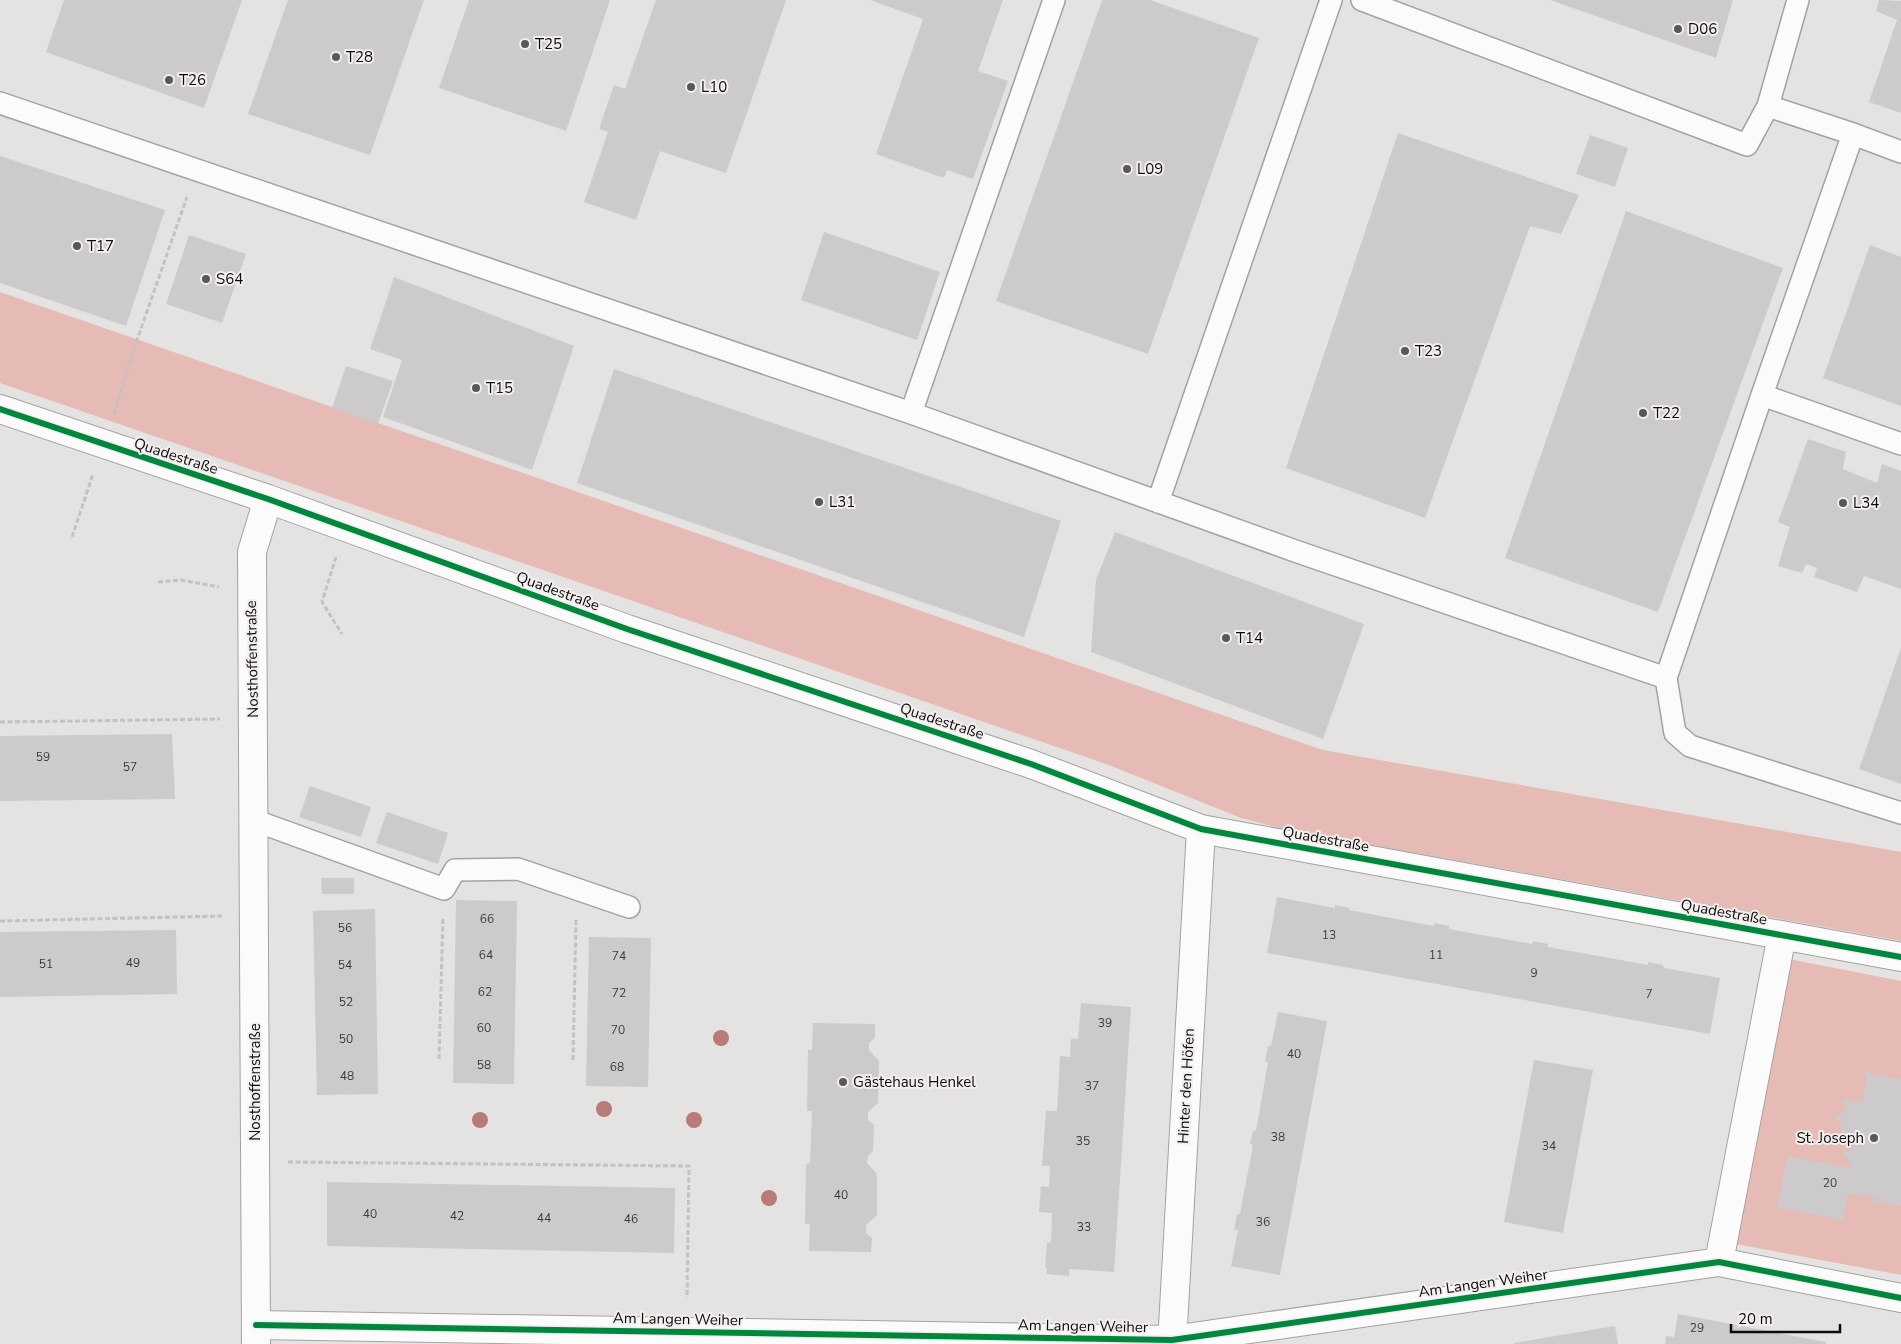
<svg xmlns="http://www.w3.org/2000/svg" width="1901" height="1344" font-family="'Nunito Sans',sans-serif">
<rect width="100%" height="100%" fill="#e5e3e2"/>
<path fill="#e7bbb5" d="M0,292L1323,750L1901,852V941L1284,829L1241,818L1106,764L0,383Z
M1789,959L1901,981V1275L1730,1243Z"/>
<path fill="#cccaca" d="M64,0H242L204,108L46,52Z
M288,0H424L370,155L248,114Z
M469,0H610L566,131L439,88Z
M656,0H786L726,173L660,151L636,220L584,202L608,132L599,129L614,85L625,89Z
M870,0H1003L978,71L1008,81L973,179L947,170L944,178L876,154L923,19Z
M1102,0H1150L1259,38L1148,354L996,301Z
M1550,0H1733L1716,58Z
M1879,0L1901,1V113L1869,102L1897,20L1876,11Z
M1398,133L1579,195L1561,234L1530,226L1425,518L1286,468Z
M1590,135L1628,148L1615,187L1576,174Z
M0,156L165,210L126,326L0,283Z
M1626,211L1783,268L1658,612L1505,558Z
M824,232L940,272L917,340L801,300Z
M189,235L246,254L222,323L166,304Z
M1870,245L1901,257V406L1823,378Z
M394,277L574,346L532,470L383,417L402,360L370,349Z
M346,366L393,381L378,424L332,408Z
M614,369L1061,521L1024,637L577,483Z
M1808,439L1846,452L1843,469L1877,483L1882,464L1901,471V589L1864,576L1857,592L1814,577L1817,568L1806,564L1802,573L1778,566L1790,527L1778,522Z
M1115,532L1364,624L1323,739L1091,652L1096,580Z
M1901,648V784L1859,769Z
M172,734L175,799L0,801V736Z
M310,786L371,807L361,837L299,817Z
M387,812L448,833L438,864L376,843Z
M321,878H354V894H322Z
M1277,897L1335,908V905L1350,908L1349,910L1434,926V923L1449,926V929L1532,944L1533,941L1548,944V947L1648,965V962L1663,965L1664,968L1720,978L1710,1034L1267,953Z
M456,900L517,901L514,1084L453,1083Z
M375,909L378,1094L317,1095L313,911Z
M176,930L177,994L0,997V932Z
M589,937L651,938L648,1087L586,1086Z
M1081,1003L1131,1007L1114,1272L1069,1269V1276L1046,1274L1047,1268L1045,1267L1047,1242L1051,1243L1052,1213L1039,1212L1041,1186L1049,1187L1050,1166H1042L1046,1111H1057L1060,1056L1070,1057L1071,1039H1078Z
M1278,1012L1327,1021L1280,1275L1231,1266L1238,1230H1234L1237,1214H1240L1253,1145L1250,1144L1253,1130L1256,1131L1268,1062H1265L1268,1046H1271Z
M813,1023L875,1024V1038L869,1043V1050L879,1061L878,1103L868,1112V1120L874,1125L873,1151L868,1156L867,1163L877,1174V1215L866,1225V1233L872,1238L871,1252L809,1251L810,1224H805L806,1164L810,1163L812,1111H807L808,1050H812Z
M1534,1060L1593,1070L1563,1233L1504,1222Z
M1868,1070L1871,1074L1901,1079V1206L1880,1202L1875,1205L1872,1202L1877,1198L1848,1193L1843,1220L1777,1207L1788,1156L1850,1168L1847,1157L1843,1156V1151L1848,1152L1855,1143L1845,1137L1840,1139L1838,1136L1842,1133L1840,1120H1834L1835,1115H1841L1847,1105L1843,1101L1847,1098L1850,1102L1863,1101L1867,1077L1863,1073Z
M327,1182L675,1188L674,1253L327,1246Z
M1678,1314L1826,1342V1344H1665L1666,1336L1674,1337Z
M1615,1326L1618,1344H1514V1343Z"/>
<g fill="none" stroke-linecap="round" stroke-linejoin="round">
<defs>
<path id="lane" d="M1362,0L1747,145L1768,106L1853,134L1901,152
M0,103L911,413L1298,552L1666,678L1762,395L1853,134
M1768,106L1798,0
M1762,395L1901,444
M911,413L1054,0
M1158,502L1331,0
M1666,678L1675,733L1690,746L1901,813
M253,820L444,889L455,870L518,869L629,907"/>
<path id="street" d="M0,409L268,499L627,629L1031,764L1201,829L1901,957
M1719,1262L1782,935
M256,1325L1172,1340L1719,1262L1901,1298
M256,1343L252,552L268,499
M1172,1344L1201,829"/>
</defs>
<use href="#lane" stroke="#a4a2a1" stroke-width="24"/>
<use href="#street" stroke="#a4a2a1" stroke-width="30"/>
<path stroke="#c3c2c2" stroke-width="3" stroke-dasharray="5 2.5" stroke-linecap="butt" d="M114,414L137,340L187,197
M72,537L93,474
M336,557L322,602L342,634
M158,582L181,580L219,587
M0,722L220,719
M0,921L222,916
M439,1059L443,917
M573,1060L576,920
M288,1162L689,1166L687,1298"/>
<use href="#lane" stroke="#fbfbfb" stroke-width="21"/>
<use href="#street" stroke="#fbfbfb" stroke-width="28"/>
<defs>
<path id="cycleway" d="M0,409L268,499L627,629L1031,764L1201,829L1901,957
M256,1325L1172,1340L1719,1262L1901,1298"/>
</defs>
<use href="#cycleway" stroke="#f3efee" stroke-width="9"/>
<use href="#cycleway" stroke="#00873e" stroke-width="6"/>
</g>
<g fill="#b87b77">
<circle cx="721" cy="1038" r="8"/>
<circle cx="604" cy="1109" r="8"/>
<circle cx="480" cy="1120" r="8"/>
<circle cx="694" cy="1120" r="8"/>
<circle cx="769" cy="1198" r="8"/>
</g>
<g fill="#595757" stroke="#f3efee" stroke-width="2">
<circle cx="1678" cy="29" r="5"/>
<circle cx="525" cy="44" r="5"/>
<circle cx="336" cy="57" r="5"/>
<circle cx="169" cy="80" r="5"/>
<circle cx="691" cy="87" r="5"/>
<circle cx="1127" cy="169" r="5"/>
<circle cx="77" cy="246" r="5"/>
<circle cx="206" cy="279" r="5"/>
<circle cx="1405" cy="351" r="5"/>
<circle cx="476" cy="388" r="5"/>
<circle cx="1643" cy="413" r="5"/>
<circle cx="819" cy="502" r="5"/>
<circle cx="1843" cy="503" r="5"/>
<circle cx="1226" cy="638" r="5"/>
<circle cx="843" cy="1082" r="5"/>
<circle cx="1874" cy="1138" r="5"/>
</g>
<g text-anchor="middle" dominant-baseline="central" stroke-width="4" stroke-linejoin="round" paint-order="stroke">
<g font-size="12" fill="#3d3c3c">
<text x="43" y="757">59</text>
<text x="130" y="767">57</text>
<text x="487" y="919">66</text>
<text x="345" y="928">56</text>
<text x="1329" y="935">13</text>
<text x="486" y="955">64</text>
<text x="1436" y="955">11</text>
<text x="619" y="956">74</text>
<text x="133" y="963">49</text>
<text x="46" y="964">51</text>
<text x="345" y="965">54</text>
<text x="1534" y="973">9</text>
<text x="485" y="992">62</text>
<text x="619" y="993">72</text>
<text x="1649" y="994">7</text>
<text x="346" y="1002">52</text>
<text x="1105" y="1023">39</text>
<text x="484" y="1028">60</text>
<text x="618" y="1030">70</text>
<text x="346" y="1039">50</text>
<text x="1294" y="1054">40</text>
<text x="484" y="1065">58</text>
<text x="617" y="1067">68</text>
<text x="347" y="1076">48</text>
<text x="1092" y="1086">37</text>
<text x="1278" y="1137">38</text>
<text x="1083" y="1141">35</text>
<text x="1549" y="1146">34</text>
<text x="1830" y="1183">20</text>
<text x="841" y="1195">40</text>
<text x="370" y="1214">40</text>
<text x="457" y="1216">42</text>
<text x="544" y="1218">44</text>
<text x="631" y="1219">46</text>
<text x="1263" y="1222">36</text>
<text x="1084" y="1227">33</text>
<text x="1697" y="1328">29</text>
</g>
<g font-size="15" fill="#0d0c0c" stroke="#f3efee" text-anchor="start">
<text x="1688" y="29">D06</text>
<text x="535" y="44">T25</text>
<text x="346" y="57">T28</text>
<text x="179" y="80">T26</text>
<text x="701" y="87">L10</text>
<text x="1137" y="169">L09</text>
<text x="87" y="246">T17</text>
<text x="216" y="279">S64</text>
<text x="1415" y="351">T23</text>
<text x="486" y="388">T15</text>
<text x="1653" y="413">T22</text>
<text x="829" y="502">L31</text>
<text x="1853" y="503">L34</text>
<text x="1236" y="638">T14</text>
<text x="853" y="1082">Gästehaus Henkel</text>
<text x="1864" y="1138" text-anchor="end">St. Joseph</text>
</g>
<g font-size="15" fill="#0d0c0c" stroke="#f3efee">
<text transform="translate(176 456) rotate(18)">Quadestraße</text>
<text transform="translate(558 591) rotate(20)">Quadestraße</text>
<text transform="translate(252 659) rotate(-91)">Nosthoffenstraße</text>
<text transform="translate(942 721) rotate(18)">Quadestraße</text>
<text transform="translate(1326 839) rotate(10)">Quadestraße</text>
<text transform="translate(1724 912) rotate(10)">Quadestraße</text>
<text transform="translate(255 1082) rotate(-90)">Nosthoffenstraße</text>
<text transform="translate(1186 1086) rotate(-87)">Hinter den Höfen</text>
<text transform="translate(1483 1283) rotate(-8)">Am Langen Weiher</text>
<text transform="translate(678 1319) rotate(1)">Am Langen Weiher</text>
<text transform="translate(1083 1326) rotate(1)">Am Langen Weiher</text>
</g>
</g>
<path d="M1731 1324v8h109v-8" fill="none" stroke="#0d0c0c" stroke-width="2.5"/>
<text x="1738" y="1324" font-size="15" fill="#0d0c0c" stroke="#f3efee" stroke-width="4" paint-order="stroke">20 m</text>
</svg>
